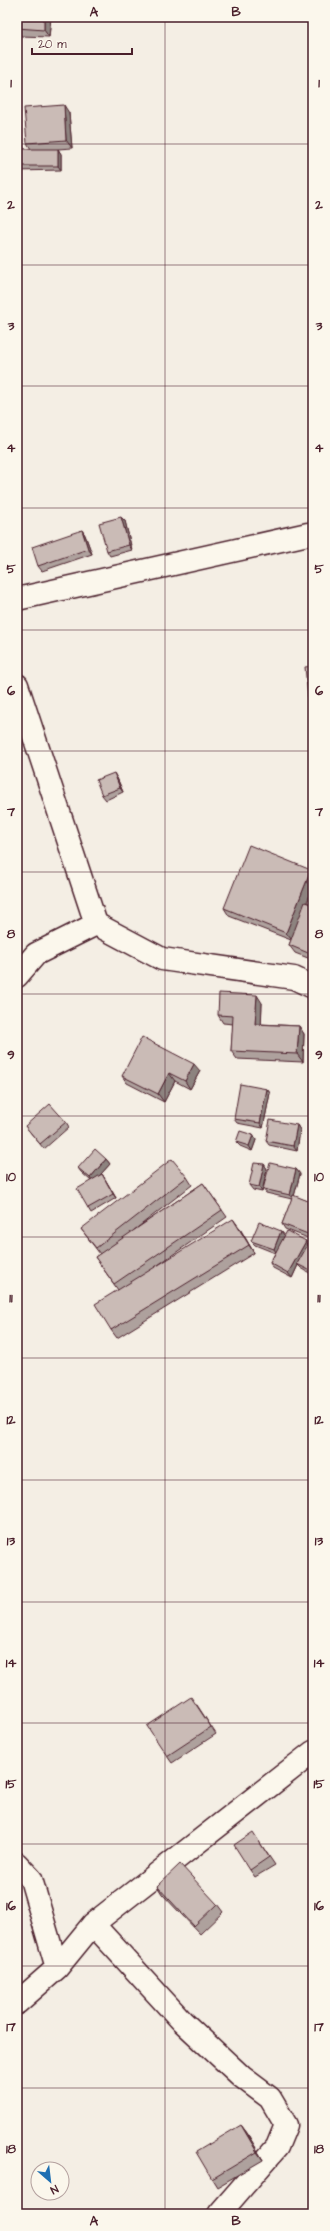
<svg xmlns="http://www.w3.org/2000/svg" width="330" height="2231" font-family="'Architects Daughter',sans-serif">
<rect width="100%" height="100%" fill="#f4eee4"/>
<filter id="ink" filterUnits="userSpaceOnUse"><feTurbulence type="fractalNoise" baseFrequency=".025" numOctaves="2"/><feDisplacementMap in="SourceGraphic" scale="8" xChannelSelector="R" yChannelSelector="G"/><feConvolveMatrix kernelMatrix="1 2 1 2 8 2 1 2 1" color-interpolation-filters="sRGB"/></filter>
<g filter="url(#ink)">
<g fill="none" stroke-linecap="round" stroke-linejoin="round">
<defs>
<path id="street" d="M17,599L308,534
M17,685L96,924L162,959L294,978L313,987
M17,976L36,954L96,924
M17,1864L31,1879L57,1968
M93,1924L182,2021L242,2077L270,2098L286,2125L277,2147L219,2214
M17,2003L57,1968L93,1924L313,1752"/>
</defs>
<use href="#street" stroke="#4a1f2b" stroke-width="25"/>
<use href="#street" stroke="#fbf7ec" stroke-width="22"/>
</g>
<path fill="#aea19d" stroke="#4a1f2b" d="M17,17H51L49,37L21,36L17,30Z
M69,113L72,148L58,149L61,154V170L17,171V149H31L27,143Z
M125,521L132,550L110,556L107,551Z
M82,530L85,535L92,554L42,571L38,566Z
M313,666V724L310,719Z
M117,778L123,792L106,800L102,795Z
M311,870L313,872V887L307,902L313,905V960L295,953L289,945L291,940L229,916L224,908Z
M262,1003L261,1024L299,1026L304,1034L303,1062L237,1059L231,1051L233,1024L223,1023L218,1015Z
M200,1071L190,1089L175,1081L164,1102L127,1083L122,1076Z
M267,1089L270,1093L263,1128L237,1123L234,1119Z
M66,1122L69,1127L44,1149L25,1126Z
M297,1125L300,1130L297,1151L269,1145L266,1141Z
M253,1135L256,1140L252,1151L240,1146L236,1142Z
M106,1159L110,1164L98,1177L102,1174L116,1198L91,1213L88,1208L91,1181L81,1172L78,1168Z
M264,1164L267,1169L262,1192L253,1190L249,1185Z
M296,1169L300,1174L294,1196L313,1203V1240L285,1229L282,1224L292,1199L266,1193L263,1189Z
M187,1177L192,1185L133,1231L203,1183L227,1217L155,1267L239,1227L254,1253L117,1338L111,1330L118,1290L95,1257L100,1254L81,1229Z
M281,1231L285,1236L306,1241L308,1244L313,1242V1275L301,1268L298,1265L292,1278L273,1268L270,1263L275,1253L255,1245L251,1241Z
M197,1705L216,1734L172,1763L167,1756Z
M258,1840L275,1865L255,1877L250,1870Z
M157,1886L217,1904L223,1912L200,1934L162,1894Z
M241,2125L247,2133L263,2160L217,2187L212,2179Z"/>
<path fill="#8d837f" stroke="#4a1f2b" d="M44,17H51L49,37L44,30Z
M64,105L69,113L72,148L66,140Z
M58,149L61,154V170L58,166Z
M121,517L125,521L132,550L129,545Z
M82,530L85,535L92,554L88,549Z
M114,773L117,778L123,792L120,788Z
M311,870L313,872V887L292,940L286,933Z
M257,995L262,1003L261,1032L255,1024Z
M299,1026L304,1034L303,1062L297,1054Z
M194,1064L200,1071L190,1089L185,1081Z
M169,1073L175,1081L164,1102L158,1094Z
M267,1089L270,1093L263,1128L260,1123Z
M297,1125L300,1130L297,1151L293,1146Z
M253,1135L256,1140L252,1151L249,1146Z
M106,1159L110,1164L93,1183L90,1178Z
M264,1164L267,1169L262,1192L259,1187Z
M296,1169L300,1174L293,1200L290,1195Z
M102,1174L105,1179L116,1198L113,1194Z
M233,1219L239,1227L254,1253L249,1245Z
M281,1231L285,1236L277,1254L274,1249Z
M306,1241L309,1246L297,1264L298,1265L292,1278L288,1273Z
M241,2125L247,2133L263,2160L257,2152Z"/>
<path fill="#cabbb6" stroke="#4a1f2b" d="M17,17H44V30L17,28Z
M64,105L66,140L27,143L24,108Z
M17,149H58V166H17Z
M121,517L129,545L107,551L99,523Z
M82,530L88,549L38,566L32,547Z
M313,666V718L310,719L305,667Z
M114,773L120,788L102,795L96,780Z
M249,845L311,870L286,933L224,908Z
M305,902L313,905V955L289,945Z
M219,993L257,995L255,1024L299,1026L297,1054L231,1051L233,1016L218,1015Z
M142,1037L194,1064L185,1081L169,1073L158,1094L122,1076Z
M240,1084L267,1089L260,1123L234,1119Z
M50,1104L66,1122L40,1144L25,1126Z
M270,1120L297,1125L293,1146L266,1141Z
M240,1131L253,1135L249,1146L236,1142Z
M95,1149L106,1159L90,1178L78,1168Z
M172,1159L187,1177L96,1248L81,1229Z
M254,1163L264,1164L259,1187L249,1185Z
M270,1163L296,1169L290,1195L263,1189Z
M102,1174L113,1194L88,1208L77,1189Z
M203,1183L222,1210L114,1284L95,1257Z
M293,1195L313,1203V1236L282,1224Z
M233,1219L249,1245L111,1330L95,1304Z
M259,1222L281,1231L274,1249L251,1241Z
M287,1231L306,1241L288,1273L270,1263Z
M310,1241L313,1242V1272L297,1264Z
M191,1697L211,1727L167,1756L147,1726Z
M253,1832L269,1857L250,1870L234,1845Z
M180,1864L217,1904L194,1926L157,1886Z
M241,2125L257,2152L212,2179L196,2152Z"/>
</g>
<path fill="none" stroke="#4a1f2b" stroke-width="1" stroke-opacity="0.55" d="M165,17V2214M17,144H313M17,265H313M17,386H313M17,508H313M17,630H313M17,751H313M17,872H313M17,994H313M17,1116H313M17,1237H313M17,1358H313M17,1480H313M17,1602H313M17,1723H313M17,1844H313M17,1966H313M17,2088H313"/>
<rect width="330" height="2231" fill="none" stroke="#fbf7ec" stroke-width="44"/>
<g transform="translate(50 2181) rotate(152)"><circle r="19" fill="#fbf7ec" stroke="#b4a19f"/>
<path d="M0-3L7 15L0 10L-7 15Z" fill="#1f6fb2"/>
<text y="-6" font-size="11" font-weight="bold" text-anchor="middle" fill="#4a1f2b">N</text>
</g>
<path d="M32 48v6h100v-6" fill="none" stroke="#4a1f2b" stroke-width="2"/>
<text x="38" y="48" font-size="12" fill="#4a1f2b" stroke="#fbf7ec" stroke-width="3" paint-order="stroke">20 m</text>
<rect x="22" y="22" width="286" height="2187" fill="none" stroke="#4a1f2b" stroke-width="1.5"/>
<g font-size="13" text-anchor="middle" font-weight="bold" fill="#4a1f2b">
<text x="94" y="16">A</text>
<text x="236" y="16">B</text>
<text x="11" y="87">1</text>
<text x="319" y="87">1</text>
<text x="11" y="209">2</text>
<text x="319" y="209">2</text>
<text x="11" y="330">3</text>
<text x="319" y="330">3</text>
<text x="11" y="452">4</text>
<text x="319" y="452">4</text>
<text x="11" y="573">5</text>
<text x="319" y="573">5</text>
<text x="11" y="695">6</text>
<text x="319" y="695">6</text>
<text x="11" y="816">7</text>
<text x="319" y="816">7</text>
<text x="11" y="938">8</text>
<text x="319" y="938">8</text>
<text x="11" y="1059">9</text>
<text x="319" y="1059">9</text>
<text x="11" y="1181">10</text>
<text x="319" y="1181">10</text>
<text x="11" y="1302">11</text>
<text x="319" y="1302">11</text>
<text x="11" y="1424">12</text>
<text x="319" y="1424">12</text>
<text x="11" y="1545">13</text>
<text x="319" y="1545">13</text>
<text x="11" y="1667">14</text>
<text x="319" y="1667">14</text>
<text x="11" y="1788">15</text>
<text x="319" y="1788">15</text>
<text x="11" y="1910">16</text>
<text x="319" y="1910">16</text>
<text x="11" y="2031">17</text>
<text x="319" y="2031">17</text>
<text x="11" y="2153">18</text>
<text x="319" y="2153">18</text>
<text x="94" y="2225">A</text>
<text x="236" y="2225">B</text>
</g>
</svg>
